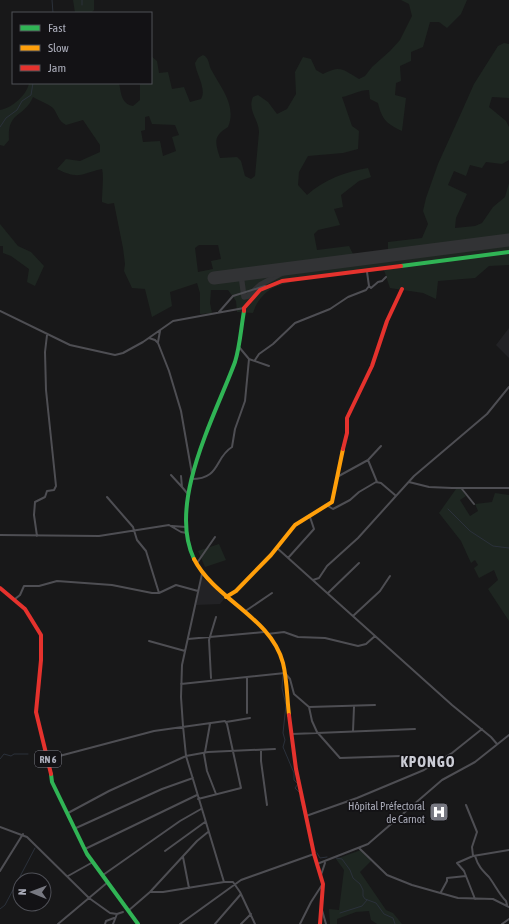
<svg xmlns="http://www.w3.org/2000/svg" width="509" height="924" font-family="'Asap Condensed',sans-serif">
<rect width="100%" height="100%" fill="#181819"/>
<path fill="#222225" d="M509,328V358L496,345Z
M202,577L225,598L220,604L196,605Z"/>
<path fill="#1e2621" fill-rule="evenodd" d="M73,0H94V10L91,13H75Z
M401,0H467L461,14L447,28L439,22H430L423,47L411,52V61L400,66L401,81L396,83L395,95L406,98L402,131C387,124 382,120 378,103L370,99L369,90C359,90 352,95 342,97L352,126L359,131L358,149L343,153L308,156L299,172L298,185L307,195C323,180 347,171 368,168L371,177L359,181L341,195L343,207L334,209L340,225L318,230L314,234L317,250L349,246L354,256L388,250V242L422,238L428,224L423,211L426,198L438,164L462,111L474,84L498,46L504,43L509,44V98L492,97L489,107L506,121L509,127V160L502,164L486,162L482,168L470,165L466,176L454,171L448,185L467,194L456,218L455,228L475,226L482,223L493,207L505,197L509,183V265L489,266L475,278L438,281L436,299L423,293L390,288L384,270C357,274 292,277 271,289C262,295 256,303 253,313L237,312L236,301L228,290H211L210,303L212,313L200,314V293L197,283L170,292L172,306L152,317L145,289L132,288L124,271L125,264L123,248L114,203L108,204L102,202C102,193 104,175 102,169C79,174 80,180 57,169L66,159L80,161L100,152V145L83,120L66,125C58,121 58,114 53,108C47,103 40,101 33,97C24,118 7,111 9,140L4,146L0,145V110C12,108 27,95 29,83H119C121,92 121,104 133,106L140,100V83H151V56L157,61L159,73L168,72L172,89L184,87L190,102L201,99C207,89 196,74 195,63L198,58L203,55C210,58 208,65 212,71C221,88 237,106 228,127C213,136 215,142 220,158L237,157L241,161L245,176L251,179L255,176L259,132C259,120 247,110 253,97L258,95L268,102L277,114L287,109L296,94L295,72L303,57L311,59L316,70L323,74C341,65 342,69 359,79L365,76L372,67L390,51L400,40L412,16L409,4ZM149,116L152,124L175,125L179,135L172,137L176,151L163,156L160,141L143,142L141,131L145,130V117ZM199,245H218L221,259L211,261L213,269L198,272L195,248Z
M0,224L18,246L31,252L44,266L35,286L27,282L29,269L11,256L3,253V246H0Z
M456,489H461L466,496L460,500L470,516L478,511L475,504L492,502L495,493L509,495V621L488,589L498,580L494,570L479,578L474,568L478,565L475,560L471,563L461,541L439,513Z
M219,544L226,560L205,567L198,551Z
M361,850L371,861L360,872L386,910L393,913L402,924H377L371,920L369,911L356,912L337,919V924H330L329,909L339,910L344,870L336,859Z"/>
<g fill="none" stroke-linecap="round" stroke-linejoin="round">
<path stroke="#2b313b" stroke-width="1" d="M52,0L53,13
M82,5V0
M0,127L6,118L17,110L22,101L31,95L33,83
M448,509L470,531L493,546L509,548
M283,673L282,688L286,705L283,733L285,740L283,747L294,773V780L298,784L295,788L299,792
M0,759L4,754L11,756L14,754H28
M300,797L305,817
M317,853L320,858L327,857
M336,858L342,859L350,870L353,878L360,884L363,890V896L365,899L376,903L384,914L393,918L395,924
M0,909L5,905L35,848
M340,913L362,906L367,900"/>
<path stroke="#323335" stroke-width="5.5" d="M241,275L244,297L248,296L260,285L291,268"/>
<path stroke="#323335" stroke-width="13" d="M214,278L509,240"/>
<path stroke="#4e4e53" stroke-width="2" d="M367,272L369,286
M0,311L70,345L115,355L123,353L143,342L173,321L244,308
M219,312L233,296L265,286
M149,338L155,340L158,343L169,371L181,411L192,474
M158,342L160,331
M239,347L249,359L269,366
M255,360L259,354L273,344L295,323L330,309L348,297L366,290L369,286L371,288L378,282L382,281L386,277
M368,460L377,482
M171,475L182,487L181,476
M337,477L368,460L381,446
M191,479C221,479 214,458 232,447L235,429L245,401L249,359
M409,482L429,487L452,488H509
M182,487L187,493
M462,489L474,504
M107,497L133,527L137,540L146,551L159,593
M328,506L333,509L350,500L359,492L376,482L381,483L395,495
M172,526L186,527
M0,535L99,536L169,525L181,532L187,533
M37,536L34,515L35,502L45,497L47,491L54,490L56,486L46,390L45,352L47,335
M277,548L452,705L491,737L497,744
M288,558L314,529L310,517
M197,563L215,537
M202,574L182,665L181,697L183,726L186,756L224,882
M313,580L319,578L327,566L358,538L414,476L487,414L509,387
M328,593L359,563
M15,599L20,595L24,586H39L57,581L112,585L152,593H159L176,585L198,591
M244,612L272,593
M353,616L380,591L390,576
M267,634L284,632L298,637L325,638L358,646L366,644L375,636
M188,639L264,632
M149,641L185,651
M211,678L209,640L216,617
M247,678V713
M181,684L285,673L290,679L294,694L309,707L312,721L317,732L340,758L401,756
M309,707L375,705
M226,722L250,718
M210,724L205,752L204,754L207,771L216,794
M353,731L354,707
M292,734L415,729
M261,750V761L267,805
M48,759L154,731L225,721L227,724L241,788L198,799
M466,805L477,832L472,847L473,856
M68,813L109,791L186,756L208,752L275,749
M306,816L357,798L424,770L452,753L482,729
M0,827L27,837L89,898L110,913L117,914L123,912
M76,828L162,789L193,778
M359,848L387,875L412,885L458,898L493,899L509,907
M85,849L197,795
M165,851L205,822
M475,856C478,866 482,870 489,877C495,885 499,894 506,901L507,905
M183,857L189,888
M317,864L368,844L442,780L475,762L509,735
M0,871L23,834
M103,875L180,821L201,809
M321,875L325,863
M68,876L93,862
M150,892H163L224,882H233L240,892L255,924
M441,892L447,881V878L466,876
M475,899L464,871L457,863L473,856L509,850
M322,910L326,924
M128,911L150,892L197,841L208,832
M58,924L108,882
M105,924L106,921L114,918
M113,924L117,914
M180,924L241,880L314,854
M215,924L241,894
M241,924L251,914
M300,924L311,902L322,885
M502,924L509,919"/>
<path stroke="#30b455" stroke-width="4" d="M401,266L509,252
M194,559C167,503 215,416 235,362C240,346 241,328 244,311
M51,774L52,782L87,854L138,924"/>
<path stroke="#ff9f0a" stroke-width="4" d="M194,559C215,600 271,617 283,663C287,679 287,698 289,715
M226,597L236,591L271,555L295,525L332,502L343,449"/>
<path stroke="#e5322d" stroke-width="4" d="M244,311V308L260,290L282,281L401,266
M343,449L347,433V418L372,366L387,321L402,289
M0,588L25,609L41,635V660L36,712L51,774
M289,715L296,769L314,854L323,884L320,924"/>
</g>
<defs>
<symbol id="hospital-square" viewBox="-11 -11 22 22"><rect x="-9" y="-9" width="18" height="18" rx="4" fill="#777881" stroke="#131215"/><path d="M-5-5h3v3.5h4V-5h3V5h-3V1.5h-4V5h-3Z" fill="#fff"/></symbol>
</defs>
<g fill-rule="evenodd">
<use href="#hospital-square" x="428" y="801" width="22" height="22"/>
</g>
<g text-anchor="middle" dominant-baseline="central" stroke-width="3.5" stroke-linejoin="round" paint-order="stroke">
<rect fill="#131215" stroke="#7d7e88" stroke-width="1" x="35" y="751" width="26" height="16" rx="3"/>
<g font-size="10" font-weight="bold" fill="#aaacb9">
<text x="48" y="759">RN 6</text>
</g>
<g font-size="11" fill="#aaacb9" stroke="#131215" text-anchor="end">
<text x="425" y="806">Hôpital Préfectoral<tspan x="425" dy="13">de Carnot</tspan></text>
</g>
<g font-size="15" font-weight="bold" letter-spacing="1" fill="#cbccd5" stroke="#131215">
<text x="428" y="761">KPONGO</text>
</g>
</g>
<rect x="12" y="12" width="140" height="72" fill="#131215" stroke="#4f5057"/>
<rect x="20" y="25" width="20" height="6" fill="#30b455" stroke="#4f5057"/>
<text x="48" y="32" font-size="12" fill="#aaacb9">Fast</text>
<rect x="20" y="45" width="20" height="6" fill="#ff9f0a" stroke="#4f5057"/>
<text x="48" y="52" font-size="12" fill="#aaacb9">Slow</text>
<rect x="20" y="65" width="20" height="6" fill="#e5322d" stroke="#4f5057"/>
<text x="48" y="72" font-size="12" fill="#aaacb9">Jam</text>
<g transform="translate(32 892) rotate(271)"><circle r="19" fill="#131215" stroke="#4f5057"/>
<path d="M0-3L7 15L0 10L-7 15Z" fill="#777881"/>
<text y="-6" font-size="11" font-weight="bold" text-anchor="middle" fill="#aaacb9">N</text>
</g>
</svg>
